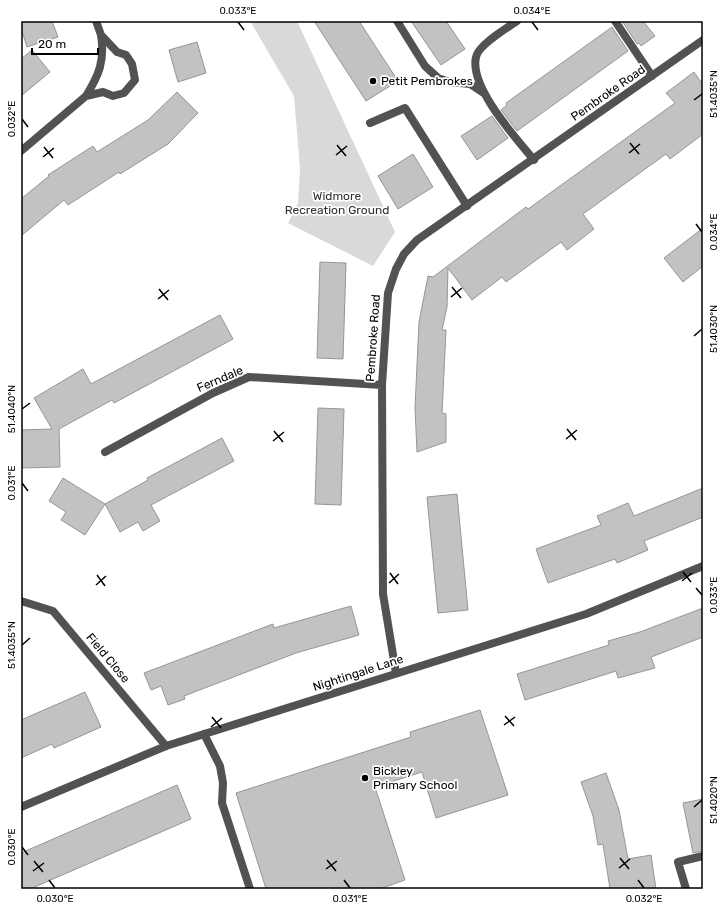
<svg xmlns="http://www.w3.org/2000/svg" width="724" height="910" font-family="Rubik,sans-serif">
<rect width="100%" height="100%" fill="#fff"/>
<path fill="#d9d9d9" d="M250,21H297L395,232L373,266L288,223L298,203L300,168L294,96Z"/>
<path fill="#c2c2c2" stroke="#969696" d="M21,21H52L58,37L27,47L21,28Z
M314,21H359L398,81L366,101Z
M411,21H446L465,49L441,65Z
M622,21H643L655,36L641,46L639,43L637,44Z
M612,27L628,51L517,131L501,110L507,105L506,103Z
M197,42L206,73L178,82L169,50Z
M32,50L50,72L21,96V59Z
M694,72L703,85V134L670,159L666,154L583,214L594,229L567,250L561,242L506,282L502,277L472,300L448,268L447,307L442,330H446L442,413L446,414V442L417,452L415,408L419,322L428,276L433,277L526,207L528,209L675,103L666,93Z
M177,92L198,113L168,144L120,174L119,172L68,205L64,200L21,236V199L49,176L48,175L93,146L97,152L148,120Z
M492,116L508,138L477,160L461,136Z
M413,154L433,187L398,209L378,176Z
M703,228V266L683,282L664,258Z
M320,262L346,263L343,359L317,358Z
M220,315L233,339L114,403L112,400L59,429L60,467L22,468L21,430L52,429L34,398L83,369L91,384Z
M318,408L344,409L341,505L315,504Z
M222,438L234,461L151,505L160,521L143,531L138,522L120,532L105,504L85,535L61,520L66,512L49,501L63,478L105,504L148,480L147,478Z
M703,488V517L644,541L648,550L617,563L615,559L548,583L536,549L601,525L597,516L628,503L634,516Z
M457,494L468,610L438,613L427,497Z
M351,606L359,635L296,653L184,696L185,699L168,705L161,686L151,690L144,673L273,624L274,628Z
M703,608V637L651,657L655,668L618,678L616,671L525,700L517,674L609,645L608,641L640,632Z
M85,692L101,727L54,748L52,744L21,758V720Z
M480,710L508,795L436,818L422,772L375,787L405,880L379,889H266L236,793L411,737L410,732Z
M606,773L619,810L628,859L651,855L656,889H610L603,844L598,845L593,816L581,782Z
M177,785L191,819L30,889H21V853Z
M703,799V851L693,853L683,803Z"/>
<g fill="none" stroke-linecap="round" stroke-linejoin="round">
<path stroke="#525252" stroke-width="8" d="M397,21L425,66L438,78L450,82L470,84L485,94
M517,21C506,29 478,45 476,57C469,87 516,138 534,160
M615,21L652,76
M370,123L405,108L467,206
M204,734L220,766L223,783L222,803L250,889"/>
<path stroke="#525252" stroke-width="8" d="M86,96C99,75 105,61 101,35
M21,151L86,96L103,92L113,96L124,93L135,80L132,64L126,55L117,52L101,35L96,21
M105,452L213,393L249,377L382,385
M21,601L53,611L166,746
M396,673L383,594L382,385L388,293L396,269L404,254L417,240L703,40
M686,889L678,862L703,856"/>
<path stroke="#525252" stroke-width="8" d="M21,807L166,746L586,614L703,566"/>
</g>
<path fill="none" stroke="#000" stroke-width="1.5" d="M238,22L244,30M532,22L538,30M694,100L702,94M22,119L28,127M630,143L639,154M337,145L346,156M44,147L53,158M629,153L640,144M336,155L347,146M43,157L54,148M696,224L702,232M452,287L461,298M159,289L168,300M451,297L462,288M158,299L169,290M694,336L702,329M22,409L30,403M567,429L576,440M274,431L283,442M566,439L577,430M273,441L284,432M22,483L28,491M683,572L691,582M390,573L398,584M97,575L105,586M682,581L692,573M389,583L399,574M96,585L106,576M696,588L702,595M22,645L30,638M505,716L514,726M212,717L221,728M504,725L515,717M211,727L222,718M694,807L702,800M22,847L28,855M620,858L629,869M327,860L336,871M34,861L43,872M619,868L630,859M326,869L337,861M33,871L44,863M49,880L55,888M344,880L350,888M638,880L644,888"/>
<g fill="#000" stroke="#fff" stroke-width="1.5">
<circle cx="373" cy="81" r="4"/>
<circle cx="365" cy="778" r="4"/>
</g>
<g text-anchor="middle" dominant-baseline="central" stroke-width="3.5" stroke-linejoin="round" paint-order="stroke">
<g font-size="12" fill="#000" stroke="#fff" text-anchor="start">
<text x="381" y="81">Petit Pembrokes</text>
<text x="373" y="771">Bickley<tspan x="373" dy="14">Primary School</tspan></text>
</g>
<g font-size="12" fill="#000" stroke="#fff">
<text transform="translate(608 93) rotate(-35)">Pembroke Road</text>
<text transform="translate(373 338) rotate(-86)">Pembroke Road</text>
<text transform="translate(220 379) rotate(-23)">Ferndale</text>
<text transform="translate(108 658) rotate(50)">Field Close</text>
<text transform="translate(358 673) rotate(-18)">Nightingale Lane</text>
</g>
<g font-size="12" fill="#303030" stroke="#fff">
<text x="337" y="196">Widmore<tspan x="337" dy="14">Recreation Ground</tspan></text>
</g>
</g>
<rect width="724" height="910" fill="none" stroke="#ffffff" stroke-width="44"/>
<path d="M32 48v6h66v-6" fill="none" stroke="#000000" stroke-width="2"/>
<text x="38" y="48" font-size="12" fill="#000000" stroke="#ffffff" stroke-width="3" paint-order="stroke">20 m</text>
<rect x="22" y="22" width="680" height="866" fill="none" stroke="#000" stroke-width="1.5"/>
<g font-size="10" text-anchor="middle" fill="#000">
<text x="238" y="14">0.033°E</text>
<text x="532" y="14">0.034°E</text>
<text transform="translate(713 94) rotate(-90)" y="4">51.4035°N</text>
<text transform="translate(11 119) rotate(-90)" y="4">0.032°E</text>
<text transform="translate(713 232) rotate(-90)" y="4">0.034°E</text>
<text transform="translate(713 329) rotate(-90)" y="4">51.4030°N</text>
<text transform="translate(11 409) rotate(-90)" y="4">51.4040°N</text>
<text transform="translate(11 483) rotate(-90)" y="4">0.031°E</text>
<text transform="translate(713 595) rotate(-90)" y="4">0.033°E</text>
<text transform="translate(11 645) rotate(-90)" y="4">51.4035°N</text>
<text transform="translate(713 800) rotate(-90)" y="4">51.4020°N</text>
<text transform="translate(11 847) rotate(-90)" y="4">0.030°E</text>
<text x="55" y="902">0.030°E</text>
<text x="350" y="902">0.031°E</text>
<text x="644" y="902">0.032°E</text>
</g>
</svg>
